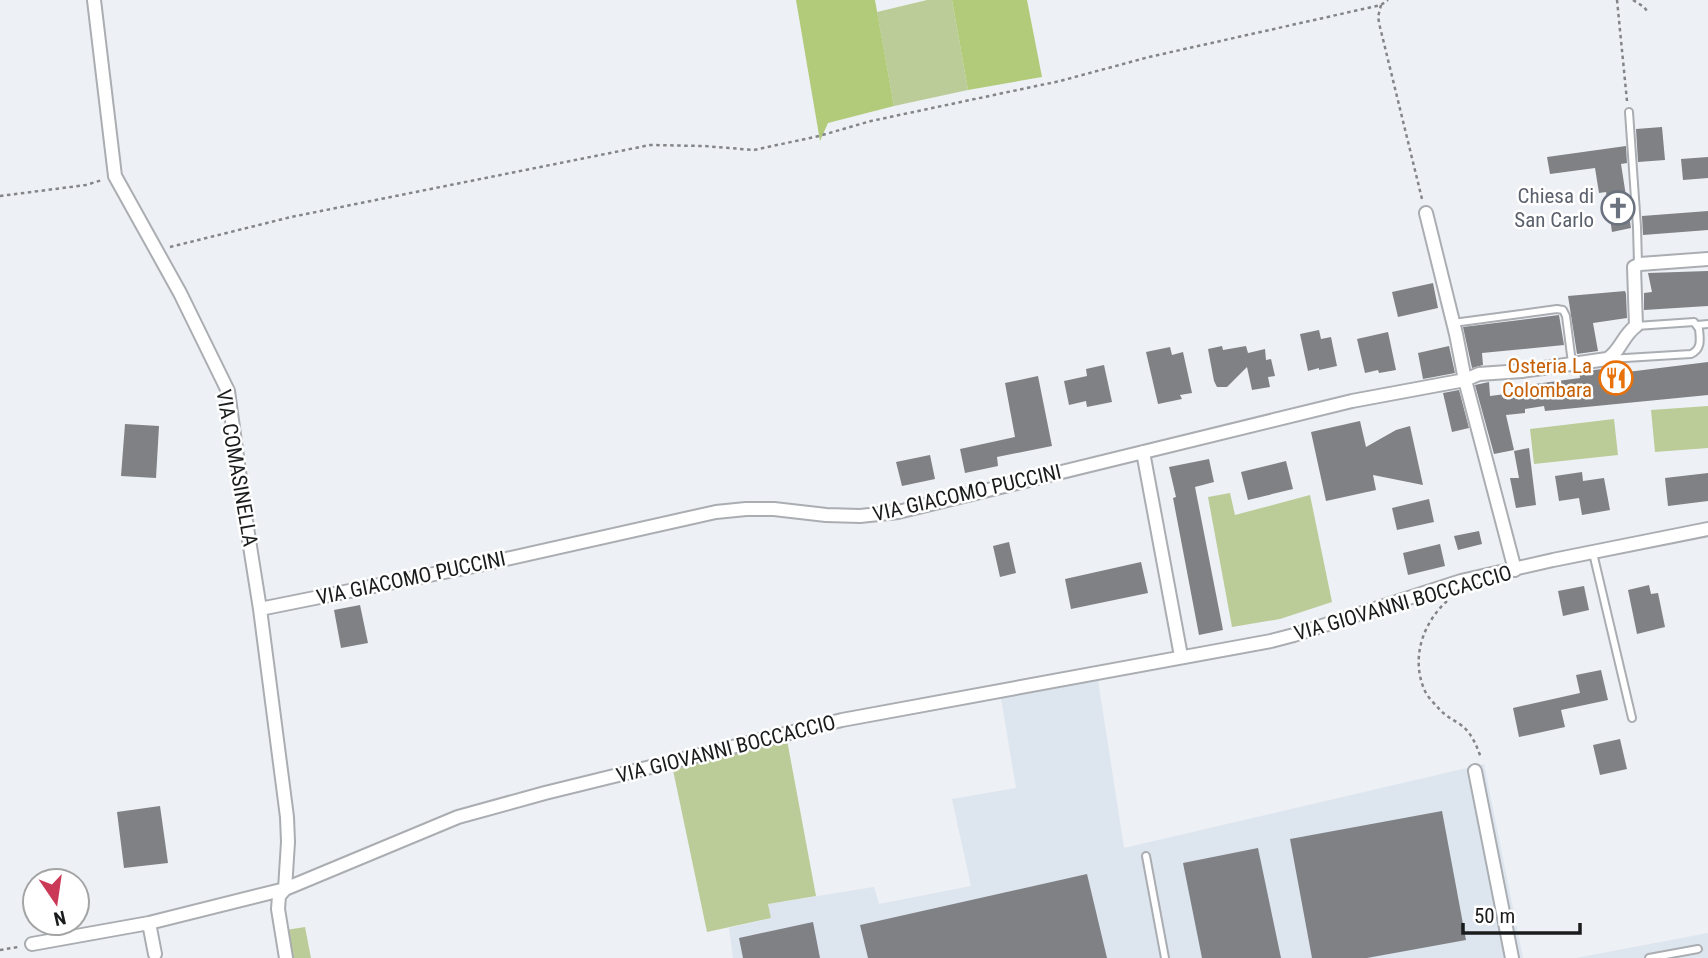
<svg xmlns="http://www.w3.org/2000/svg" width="1708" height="958" font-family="'Roboto Condensed',sans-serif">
<rect width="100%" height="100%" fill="#edf0f4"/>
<path fill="#dde5ef" d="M1098,680L1124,848L1484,764L1523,958H733L729,928L771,918L768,904L874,887L879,904L971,886L952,799L1016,788L1001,698Z
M1708,933V958H1576Z"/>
<path fill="#bbcc98" d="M927,0H952L968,90L894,106L877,12Z
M1708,406V448L1655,452L1651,410Z
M1614,419L1618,455L1534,464L1530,429Z
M1230,493L1235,515L1310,495L1332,602L1280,619L1232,627L1208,497Z
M787,740L816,896L768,904L771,918L707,932L673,770Z
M305,927L311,958H289L286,930Z"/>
<path fill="#b2cb7a" d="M796,0H875L894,106L828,123L820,141Z
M952,0H1027L1042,77L968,90Z"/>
<path fill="#7f8185" d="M1662,127L1665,160L1638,162L1636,129Z
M1626,146L1627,163L1621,164L1631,228L1612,232L1606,192L1599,193L1595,168L1550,174L1547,157Z
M1708,157V178L1683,180L1681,159Z
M1708,211V230L1643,235L1642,216Z
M1708,271V306L1644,310V293L1652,292L1648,273Z
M1433,283L1438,308L1398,317L1392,292Z
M1625,291L1626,294L1627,318L1593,323L1598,351L1577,354L1568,296Z
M1559,315L1564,345L1482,353L1483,365L1472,368L1463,327Z
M1319,330L1321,339L1331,337L1337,366L1319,370V368L1308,371L1300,334Z
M1388,332L1396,370L1379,373L1378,370L1365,373L1357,339Z
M1222,346L1223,350L1246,346L1248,353L1265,349L1266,360L1271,359L1275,376L1268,377L1270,387L1252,390L1247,367L1227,387H1217L1214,381L1208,349Z
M1449,346L1455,373L1423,379L1418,353Z
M1170,347L1172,355L1183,352L1192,393L1180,395L1182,399L1158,404L1146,352Z
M1708,362V395L1545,411L1544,406L1525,409V413L1506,415L1514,450L1494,454L1475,385L1489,382L1490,396L1521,392L1520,386L1580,378L1579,372L1602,369L1603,375Z
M1104,365L1112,402L1087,407L1086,401L1069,405L1064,381L1087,376L1086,369Z
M1038,376L1052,446L997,457L998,466L965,473L960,449L1015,437L1005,383Z
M1459,390L1469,428L1452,432L1443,393Z
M1360,421L1366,447L1396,430L1410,426L1423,485L1373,475L1376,490L1326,501L1311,432Z
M125,424L159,426L156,478L121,476Z
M1529,448L1536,505L1516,508L1510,478H1519L1514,451Z
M930,455L935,479L902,486L896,462Z
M1209,459L1214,482L1195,487L1223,630L1199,635L1173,498L1176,497L1169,467Z
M1286,461L1293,489L1248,500L1241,472Z
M1582,472L1583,481L1604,478L1610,510L1582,515L1579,498L1559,501L1555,476Z
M1708,473V501L1668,506L1665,478Z
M1429,499L1434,522L1397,530L1392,508Z
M1479,531L1482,544L1458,550L1454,536Z
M1009,542L1016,573L1000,577L993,546Z
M1440,544L1445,566L1408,575L1403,553Z
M1141,562L1148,593L1071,609L1065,579Z
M1649,585L1651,594L1658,593L1665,627L1637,634L1628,590Z
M1584,586L1589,610L1563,616L1558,591Z
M360,605L368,643L341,648L334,610Z
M1601,670L1608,700L1561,710L1565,727L1519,737L1513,708L1580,693L1576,675Z
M1620,739L1627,769L1600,775L1593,745Z
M160,806L168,863L124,868L117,812Z
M1442,811L1466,940L1367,958H1312L1290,839Z
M1258,848L1281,958H1202L1183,863Z
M1087,874L1107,958H868L860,925Z
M813,922L820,958H743L739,938Z"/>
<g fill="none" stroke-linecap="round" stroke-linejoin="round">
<defs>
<path id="lane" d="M1629,112L1637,227L1638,264
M1453,323L1557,309L1563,310L1566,316L1572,363
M1697,325L1708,324
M1609,359L1691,354C1702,349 1700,339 1699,329L1694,322L1636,326
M1593,553L1632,718
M1146,856L1165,958
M1649,958L1698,949"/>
<path id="street" d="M94,0L115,176L180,293L228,391L245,515L260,609L287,817L288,842L285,889L279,896L278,909L286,958
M1426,213L1456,334L1465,380L1515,570
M1143,452L1181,656
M260,609L484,564L716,512L746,509H774L826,515L860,516L898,512L1352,401L1465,380L1479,374L1522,371L1607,359C1620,352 1623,335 1636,326L1634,267L1640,264L1708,259
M1475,771L1512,958
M149,923L155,954
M32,944L149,923L285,889L458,817L545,793L842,720L1271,641L1294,635L1461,581L1553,560L1708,529"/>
</defs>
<use href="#lane" stroke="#aaadb1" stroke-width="10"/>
<use href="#street" stroke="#aaadb1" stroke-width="16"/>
<path stroke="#838587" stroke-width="2.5" stroke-dasharray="3.5 3.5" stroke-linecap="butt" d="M1617,0L1627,101
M1633,0L1644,7L1647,11
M1381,5L1378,17L1380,27L1422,199
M0,196L86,185L102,180
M170,247L291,217L650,145L704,146L754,150L819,136L871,121L1060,81L1149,57L1381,5L1388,0
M1447,601C1423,623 1411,657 1424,689C1427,697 1435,704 1440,710C1446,716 1452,719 1458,723C1471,731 1476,744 1481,758
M0,950L18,947"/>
<use href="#lane" stroke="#fff" stroke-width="6"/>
<use href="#street" stroke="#fff" stroke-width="12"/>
</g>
<defs>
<symbol id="church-ring" viewBox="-11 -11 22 22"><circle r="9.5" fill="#fff" stroke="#6b7280" stroke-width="1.5"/><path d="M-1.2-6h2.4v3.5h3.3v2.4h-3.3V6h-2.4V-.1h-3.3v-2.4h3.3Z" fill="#6b7280"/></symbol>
<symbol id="restaurant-ring" viewBox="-11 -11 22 22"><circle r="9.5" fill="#fff" stroke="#e8710a" stroke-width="1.5"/><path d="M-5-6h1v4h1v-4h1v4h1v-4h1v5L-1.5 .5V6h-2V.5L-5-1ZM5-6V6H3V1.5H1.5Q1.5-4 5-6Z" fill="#e8710a"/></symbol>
</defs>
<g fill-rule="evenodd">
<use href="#church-ring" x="1599" y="189" width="38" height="38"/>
<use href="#restaurant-ring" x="1597" y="359" width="38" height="38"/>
</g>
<g text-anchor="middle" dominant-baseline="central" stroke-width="5" stroke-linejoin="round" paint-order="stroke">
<g font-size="21" fill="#5b616d" stroke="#fff" text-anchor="end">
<text x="1594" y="196">Chiesa di<tspan x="1594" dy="24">San Carlo</tspan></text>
</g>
<g font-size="21" fill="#c56008" stroke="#fff" text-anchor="end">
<text x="1592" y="366">Osteria La<tspan x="1592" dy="24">Colombara</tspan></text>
</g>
<g font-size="21" fill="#1a1b1c" stroke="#fff">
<text transform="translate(237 468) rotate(80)">VIA COMASINELLA</text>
<text transform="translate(967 493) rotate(-13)">VIA GIACOMO PUCCINI</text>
<text transform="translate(411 578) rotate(-12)">VIA GIACOMO PUCCINI</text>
<text transform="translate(1403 603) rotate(-16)">VIA GIOVANNI BOCCACCIO</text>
<text transform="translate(726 749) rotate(-14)">VIA GIOVANNI BOCCACCIO</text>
</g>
</g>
<g transform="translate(56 902) rotate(167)"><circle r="33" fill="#ffffff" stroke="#a3a4a4" stroke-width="2"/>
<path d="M0-5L12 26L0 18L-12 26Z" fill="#ca3a56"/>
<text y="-10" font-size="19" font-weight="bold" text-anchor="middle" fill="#1a1b1c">N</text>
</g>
<path d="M1463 923v10h117v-10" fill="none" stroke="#1a1b1c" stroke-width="3.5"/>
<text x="1474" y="923" font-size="21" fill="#1a1b1c" stroke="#ffffff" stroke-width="5" paint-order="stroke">50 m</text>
</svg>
